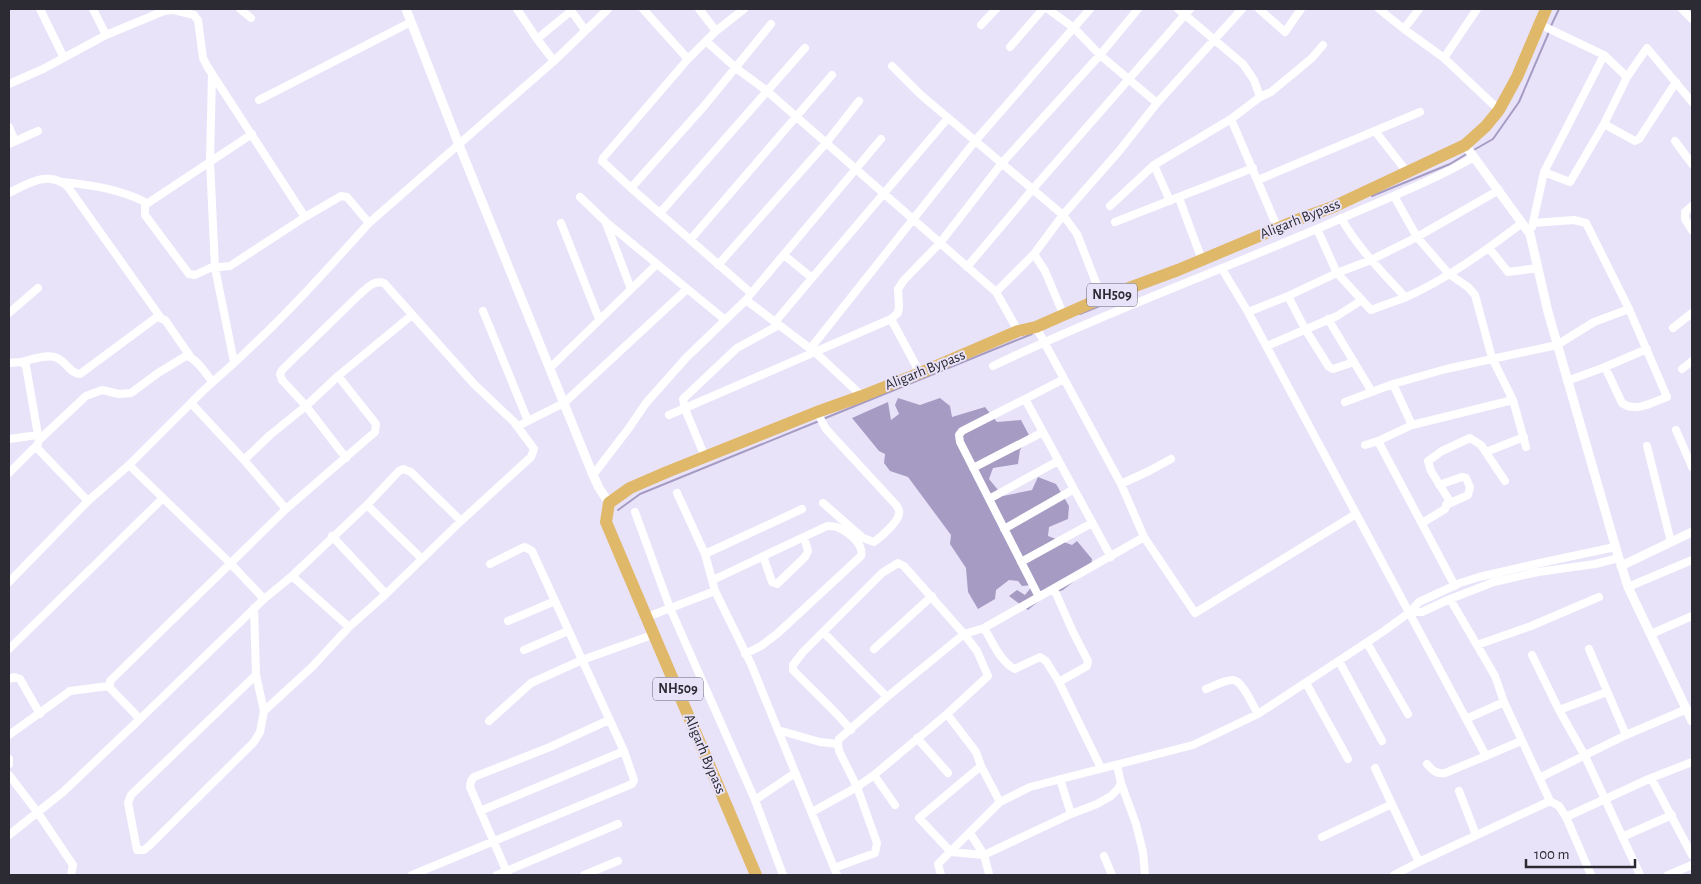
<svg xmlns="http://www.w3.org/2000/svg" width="1701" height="884" font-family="'Alegreya Sans',sans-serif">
<rect width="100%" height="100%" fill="#e9e3fa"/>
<path fill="#a69bc3" d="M898,398L920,405L940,398L950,406L952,417L985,407L997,422L1021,420L1030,437L1020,450L1018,464L993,468L989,479L1003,496L1032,490L1038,477L1056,484L1069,506L1068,519L1049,527L1048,536L1072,545L1077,541L1092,559L1091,568L1063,590L1044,597L1028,610L1009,596L1017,590L1025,595L1033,585L1022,586L1018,581L1009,580L996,590L995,599L978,609L968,592L966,568L950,544L951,535L908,477L890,471L884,463L885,454L879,451L852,418L888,402L891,420L899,414L895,405Z"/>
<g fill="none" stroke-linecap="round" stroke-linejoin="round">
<path stroke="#a69bc3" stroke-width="2" d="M1550,28L1559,9
M1472,151L1493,139L1519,102L1549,32
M1372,196L1450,164L1468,153
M1080,314L1124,296
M823,419L1032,334
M618,510L640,494L819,421"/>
<path stroke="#fff" stroke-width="8" d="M40,9L64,58
M93,9L106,35
M240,9L251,18
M517,9L537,39L554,61
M570,9L585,30
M643,9L688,59L603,158L602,161L631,188L751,293
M699,9L716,31
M1048,9L1074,28L1100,55L1157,103
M1178,9L1243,64L1254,80L1260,97
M1259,9L1285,32L1301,9
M1379,9L1404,29L1444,58L1499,110
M1682,9L1692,19
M1539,24L1604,55L1627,77L1604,124L1570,182L1544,172
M981,25L996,9
M1404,29L1419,9
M537,39L571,11
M706,41L736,68L767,91L996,292L1018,331
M1010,47L1043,9
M1444,58L1477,9
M688,59L716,31L744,9
M892,66L921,95L1063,215L1077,234L1102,298
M212,74L210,161L215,268L234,362
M1627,77L1647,48L1692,102
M9,84L43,69L106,35L164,11L174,10L194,15L196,18L198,20L203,58L207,66L305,217
M259,100L411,22
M1231,119L1278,229
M1604,124L1635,141L1639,139L1676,82
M9,127L15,141
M1375,131L1407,172
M252,134L145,205V215L189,274L195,275L210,268L230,266L305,217L341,196L347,197L369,223L554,61L608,9
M1675,141L1692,164
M9,144L38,131
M1154,165L1170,201
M1258,180L1420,112
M63,182C92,185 120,189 147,203
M631,188L705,105L771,24
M9,193C29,183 49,170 68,187L161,318
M1394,196L1417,237L1449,274L1468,287L1475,295L1492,358L1513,400L1526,447
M1179,198L1202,260
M1110,206L1154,165L1231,119L1260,97L1271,92L1312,58L1323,45
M1692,206L1685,212V219L1692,230
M660,213L805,48
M1341,218C1358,248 1382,272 1405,297
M1115,222L1253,168
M561,223L599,319
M606,223L631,289
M1533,223L1574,220L1586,223L1629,309L1667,397C1653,402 1635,413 1622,403L1605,367
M1532,227L1544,172L1604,55
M1317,229L1337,273L1371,310C1381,306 1393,302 1404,298C1446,280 1485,251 1522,223
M690,240L832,75
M1489,248L1508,272L1538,268
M1034,254L1045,271L1064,316
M657,264L724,319
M718,265L826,143L859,101
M967,267L1032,190L1190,9
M1222,269L1248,312L1486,756L1521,741
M812,278L948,118
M996,292L1034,254L1063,215L1120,150L1157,103L1242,9
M749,296L881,139
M1288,296L1305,329L1329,367L1333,369L1354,362
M483,311L528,421
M1248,312L1286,297L1337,273L1371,260L1417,237L1499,190
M9,313L38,288
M891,319L920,373
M1328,319L1372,392
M775,322L812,278L784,255
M1036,327L1121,484L1144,537L1195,613L1356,514
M1673,328L1692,313
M1267,346L1337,316L1362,300
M810,349L976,140L1090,9
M21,362C31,360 48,353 57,358C67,362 69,373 80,374L157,317L165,320L190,356
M9,363L21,362L26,366L38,435
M993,366C1106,312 1225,269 1340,219C1385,199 1431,182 1474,157
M551,367L657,264L606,222L580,197
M1682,369L1692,361
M338,376L376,424L375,432L286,509L244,460L191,403C210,383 231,367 250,348C292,309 331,265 369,223
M1567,381L1605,367L1647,349
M1393,384L1412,425
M1025,399L1064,379
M1345,402L1393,384L1446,369L1557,345L1594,322L1629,309
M817,412L826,429L897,506C898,509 900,510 899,514C898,522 881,537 874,542L863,538L823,503
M669,415L891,319L898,313L899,306L898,289L904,280L940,243L1002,163L1100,55L1138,9
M518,426L564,403L687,289
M1676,430L1692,467
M9,439L38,435L41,436
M1378,441L1455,586
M1365,445L1378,441L1412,425L1513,400
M1647,446L1671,542
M1486,452L1524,437
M705,457L685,409L683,399L737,348L779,325
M244,460L270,435L306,406L338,376L412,315
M129,465L230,563L264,599
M973,468L1043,432
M9,473L37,445
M593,475L629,428L646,403L686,358L746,300L816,353L862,396
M1121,484L1149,471L1171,459
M1439,485L1462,477L1466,478L1470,487L1468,495L1446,505
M677,493L705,554L715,591L751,664L837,875
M989,499L1058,461
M88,501L37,448L39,440L86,396L102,390L119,394L131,393L158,373L186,356C196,357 205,373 212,381
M367,505L422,559
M286,509L110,681V688L140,719L264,599L292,576L367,505L399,471L403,469L411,472L461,521
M635,512L670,608L755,800L783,875
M1422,523L1445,509L1449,500L1431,471L1428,461L1442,451L1470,438L1481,445L1505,481
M1004,529L1074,489
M332,536L386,594
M705,554L802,509
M763,556L772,582L777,584L805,557L808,551L804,537
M1021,562L1092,523
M292,576L349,627
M713,580L827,526C831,526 836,526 839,528C849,533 864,544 861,556L778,633L761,646L745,654
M9,582L88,501L129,465L191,403
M1628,587L1692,560
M1054,589L1073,632L1088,661L1087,666L1059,682
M1039,597L960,442L959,435L962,431L1025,399L1111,557
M1450,599L1495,676L1504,702
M254,608L256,675L264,711L312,667L349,627L386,594L461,521L531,457L534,449L514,422L474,384L384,283C373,280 367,288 359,295L282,370L280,374L282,380L306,406L346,458
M1410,612H1422L1450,599L1494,582L1538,572L1595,564L1619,558
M647,617L715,591
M508,621L555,601
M984,628C992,641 1001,663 1015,669L1040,657L1046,661L1059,682L1101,768
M824,633L887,697
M1651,634L1692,616
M1367,643L1408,714
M1477,645L1531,626L1599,597
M9,649L162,499
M874,649L932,596
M1589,649L1626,735
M524,650L568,631
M1532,655L1559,710L1585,756L1640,875
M1339,661L1382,741
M256,675L131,795L128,803L137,850H144L149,846L254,742L260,732L264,711
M9,679L14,677L20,679L40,714
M1306,683L1348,759
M1206,689C1214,686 1224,680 1233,680C1242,680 1253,706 1258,714
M1559,710L1607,692
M1466,719L1504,702L1550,801
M489,721L531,683L582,660L655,634
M778,730L820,742L838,744
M9,735L70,691L109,686
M917,738L948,773
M9,759V764
M1427,764C1433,771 1436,774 1445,773L1486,756
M981,766L919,818L951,852L984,855L1071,814L1097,804L1111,796L1118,789L1121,783L1117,765
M1375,768L1419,862
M9,775L38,813L73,865L71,875
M874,775L895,805
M1539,778L1626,735L1687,709
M1651,778L1692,762
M1060,779L1071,814
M1121,783L1136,824L1143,852L1145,875
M1459,791L1476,835
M755,800L795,773
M1000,802L1030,787L1193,745L1258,714L1384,631L1410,612L1419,602L1460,583L1479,577L1540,563L1615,547
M480,811L624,751
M812,812L857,787L874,775L947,714L988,676L977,651L964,634L904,566L898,563L882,573L803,652L793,665V670C812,690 833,708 851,730
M1566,817L1651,778L1692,855
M970,833L984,855L989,874
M9,835L63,792L140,719
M1322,837L1392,804
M1622,837L1672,815
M1104,856L1112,875
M834,868L875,853L877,843L857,787L839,751L838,744L839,739L887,697L964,634L984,628L1144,537
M412,875L632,784L634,780L624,751L532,551L525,547L522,548L490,564
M497,875L618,824
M508,875L470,787L471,781L474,777L550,747L609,720
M584,875L618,861
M941,875L938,864L1000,802L981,766L976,752L947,714
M1394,875L1419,862L1550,801L1559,806L1566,817L1591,875
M1668,875L1692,865"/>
<path stroke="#fff" stroke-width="9" d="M406,9L459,145L593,475L599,488L609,503
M1465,145L1530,234L1548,312L1617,552L1628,587L1692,721
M1621,566L1692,532"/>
<path stroke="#e0b86a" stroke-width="12" d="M756,875L606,522L609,503L630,488L667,472L817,412L862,396L920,373L1018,331L1036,327L1102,298L1178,270L1302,218L1333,207L1465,145L1486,126L1499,110L1517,77L1546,9"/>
</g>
<g text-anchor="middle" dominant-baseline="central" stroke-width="4" stroke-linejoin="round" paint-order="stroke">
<g fill="#e9e3fa" stroke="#65626e" stroke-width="1">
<rect x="1087" y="283.5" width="50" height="23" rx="4"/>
<rect x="653" y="677.5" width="50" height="23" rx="4"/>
</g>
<g font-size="14" font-weight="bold" fill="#2c2a32">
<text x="1112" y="295">NH509</text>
<text x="678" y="689">NH509</text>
</g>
<g font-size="15" fill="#2c2a32" stroke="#e9e3fa">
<text transform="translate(1300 219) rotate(-22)">Aligarh Bypass</text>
<text transform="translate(925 370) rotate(-22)">Aligarh Bypass</text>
<text transform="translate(705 754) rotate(67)">Aligarh Bypass</text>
</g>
</g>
<rect width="1701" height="884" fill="none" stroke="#2c2a32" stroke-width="20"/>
<path d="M1526 859v8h109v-8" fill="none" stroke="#2c2a32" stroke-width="2.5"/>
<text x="1534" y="859" font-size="15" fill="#2c2a32" stroke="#e9e3fa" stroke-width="4" paint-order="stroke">100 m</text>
</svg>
